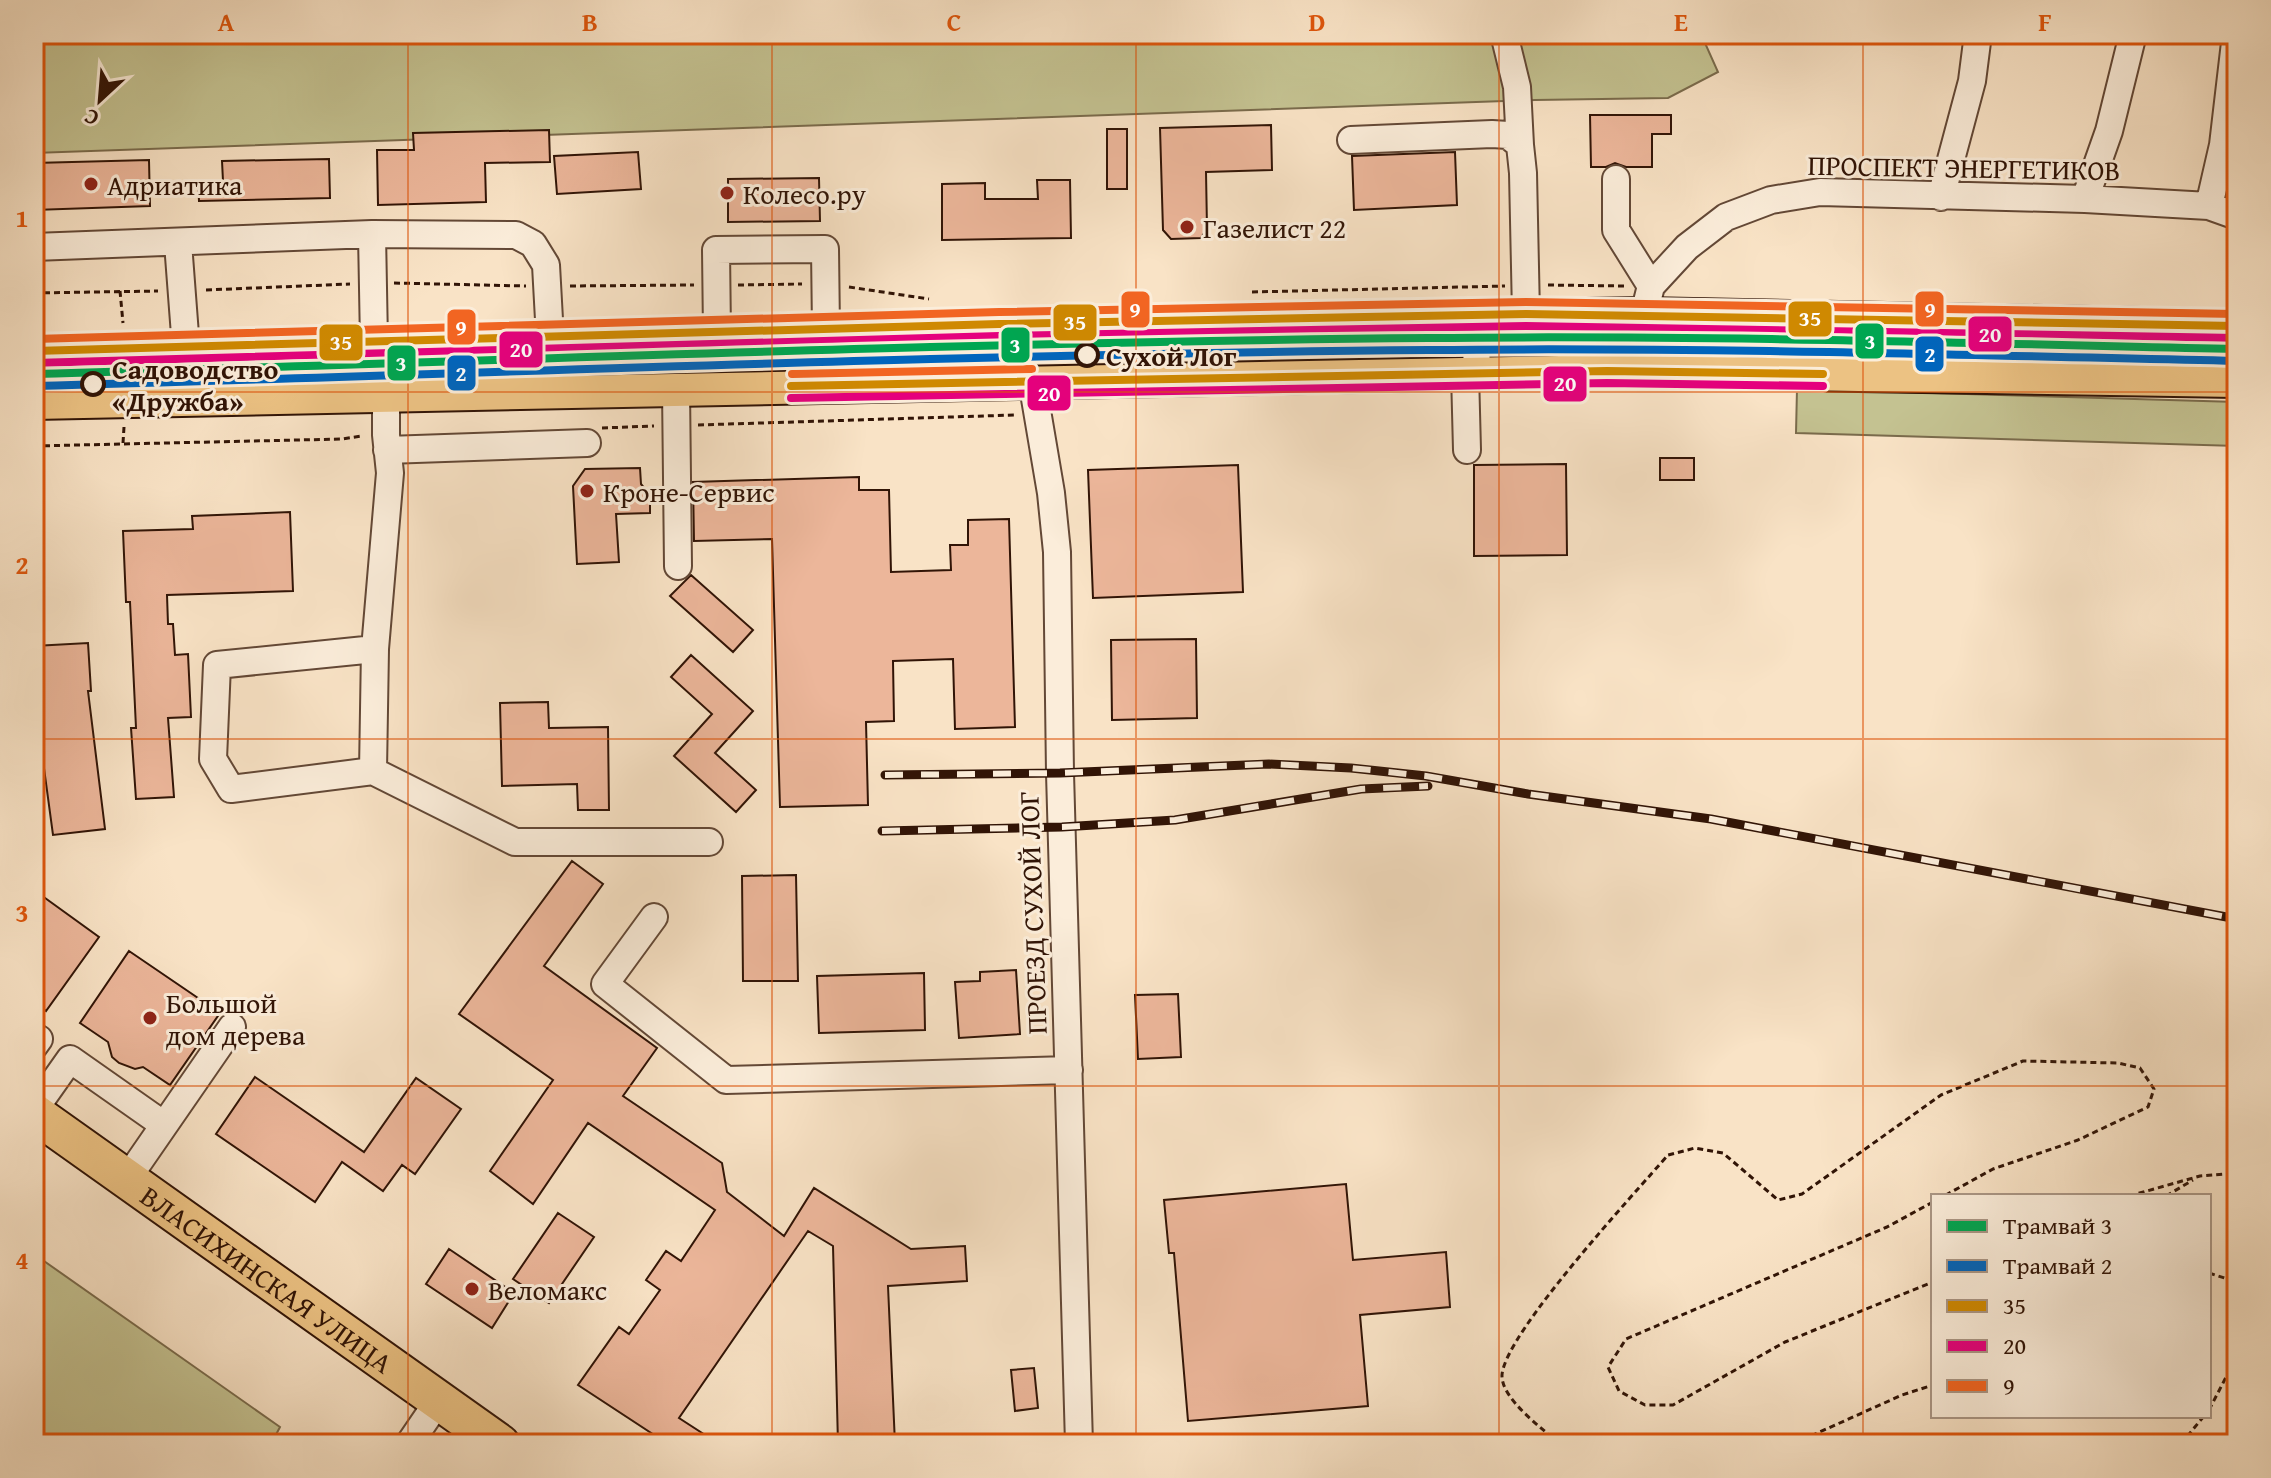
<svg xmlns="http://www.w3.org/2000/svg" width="2271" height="1478" font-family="'Gentium Book Plus',serif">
<rect width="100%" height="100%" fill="#f9e3c6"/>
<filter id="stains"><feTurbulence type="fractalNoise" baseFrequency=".0025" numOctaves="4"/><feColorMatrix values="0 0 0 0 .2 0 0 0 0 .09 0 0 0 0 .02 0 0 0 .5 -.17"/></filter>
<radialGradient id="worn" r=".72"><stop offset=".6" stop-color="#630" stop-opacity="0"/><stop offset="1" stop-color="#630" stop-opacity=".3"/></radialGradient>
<path fill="#c4c291" stroke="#7a6b4c" stroke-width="2" d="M34,34H1701L1718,72L1668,98L1535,100L34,153Z
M1797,389L2237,402V446L1796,433Z
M34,1254L280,1427L271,1444H34Z"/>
<path fill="#ecb69a" stroke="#311406" stroke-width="2" d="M1590,115H1671V134H1652V167H1626L1615,163L1606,167H1591Z
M1271,125L1272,170L1206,172L1207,228L1201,238L1171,239L1163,230L1160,128Z
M1107,129H1127V189H1107Z
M549,130L550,162L485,163L486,202L378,205L377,150H414L413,133Z
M638,152L641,189L557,194L554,156Z
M1455,152L1457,205L1354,210L1352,156Z
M329,159L330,198L199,201L198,181H223L222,161Z
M149,160L150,206L34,210V163Z
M819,178L820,221L728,222V179Z
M1037,180H1070L1071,238L942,240V184L985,183V199H1038Z
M1660,458H1694V480H1660Z
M1566,464L1567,555L1474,556V465Z
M1238,465L1243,592L1093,598L1088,470Z
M640,468L641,484L650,495V513L616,514L619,562L577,564L573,486L585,469Z
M859,477V490H889L891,572L951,570L950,545H968V520L1009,519L1015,727L955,729L953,659L893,661L894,721L866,722L868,805L780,807L772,539L694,541L693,482Z
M290,512L293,591L167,595L168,624H173L175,655L188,654L191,717L168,718L174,797L136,799L131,728H136L130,602H126L123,531L193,529L192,516Z
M691,575L753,630L733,652L670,596Z
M1196,639L1197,718L1112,720L1111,640Z
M88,643L91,691H88L105,829L53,835L34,694V646Z
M691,655L753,711L715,753L756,790L736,812L674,756L712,714L671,677Z
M548,702L549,728L608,727L609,810H578L577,784L502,786L500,703Z
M572,861L603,884L544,966L657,1048L623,1096L722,1163L727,1192L784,1236L814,1188L911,1249L965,1246L967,1281L888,1286L895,1444H838L833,1246L808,1231L679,1418L719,1444H668L578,1385L619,1327L629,1334L660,1290L646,1280L666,1251L681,1261L715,1210L588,1123L533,1204L490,1171L553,1080L459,1014Z
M796,875L798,981H743L742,876Z
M34,890L99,937L46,1011L34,1002Z
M129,951L220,1013L170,1085L143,1067L135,1069L119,1063L112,1057L108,1042L80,1023Z
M1016,970L1020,1034L959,1038L955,982L980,981V972Z
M924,973L925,1030L819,1033L817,976Z
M1178,994L1181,1057L1138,1059L1135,995Z
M255,1077L364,1152L416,1078L461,1109L415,1174L402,1165L383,1191L342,1162L315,1202L216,1134Z
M1346,1184L1353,1260L1446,1252L1450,1307L1360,1315L1368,1406L1188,1421L1174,1253H1169L1164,1200Z
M558,1213L594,1237L549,1303L513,1279Z
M449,1249L514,1293L492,1328L426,1284Z
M1034,1368L1038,1408L1015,1411L1011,1370Z"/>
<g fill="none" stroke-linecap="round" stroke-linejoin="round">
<defs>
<path id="minor" d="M1504,34L1517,87L1520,145
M1351,140L1492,134L1508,135L1520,145L1523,173L1526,314
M1616,179V230L1651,286
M1941,197L1972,81L1978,34
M2085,199L2109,131L2133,34
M2209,206L2223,145L2236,34
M372,234L374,342
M178,243L186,348
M34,247L372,234L516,235L533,244L546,265L550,338
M1644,314L1651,286L1687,247L1726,217L1771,200L1820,192L2085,199L2209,206L2237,216
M1475,315L1477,373
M717,333L716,250L825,249L826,329
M318,344L320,396
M1465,373L1467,450
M1032,381L1051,493L1057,552L1060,773L1079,1444
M676,389L678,566
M386,395V435L390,473L375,649L373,771L515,842H709
M387,450L587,443
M373,771L231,789L213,759L217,665L375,649
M654,917L605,984L726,1080L1069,1070
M34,1036L39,1039L34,1046
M34,1110L70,1059L164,1125
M127,1179L232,1027
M409,1444L439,1400"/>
<path id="major" d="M34,351L999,324L1526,314H1644L2237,326
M34,403L1607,371L2237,381"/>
<g id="highway">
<path id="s1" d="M34,1113L500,1444"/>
</g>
</defs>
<use href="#minor" stroke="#634836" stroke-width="30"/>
<use href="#major" stroke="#311406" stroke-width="36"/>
<use href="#highway" stroke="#311406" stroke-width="42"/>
<path stroke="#311406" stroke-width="3" stroke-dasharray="6 4" stroke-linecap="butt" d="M394,283L526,286
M738,285L802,284
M1548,285L1624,286
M570,286L694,285
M849,287L929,299
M206,290L350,284
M120,291L123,323
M1252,292L1505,286
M34,293L158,291
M698,425L1014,415
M602,428L654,426
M123,443L124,427
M34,446L342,439L362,436
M2129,1196L2200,1176L2237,1173
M2166,1196L2193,1180
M1933,1202L1887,1227L1626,1339L1608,1367L1619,1391L1645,1405H1673L1785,1342L1933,1282
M2209,1273L2237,1282
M2209,1410L2237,1356
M1560,1444C1543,1429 1501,1399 1502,1375C1505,1333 1635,1193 1668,1155L1695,1148L1723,1153L1778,1200L1802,1194L1941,1095L2023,1061L2118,1063L2140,1068L2154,1089L2148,1107L2078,1140L1993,1169L1944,1196
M1793,1444L1902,1395L1933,1385
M2181,1444L2204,1416"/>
<use href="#minor" stroke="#fbedda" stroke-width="26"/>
<use href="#major" stroke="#ecc283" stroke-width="32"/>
<use href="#highway" stroke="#ecc283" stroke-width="38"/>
<defs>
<path id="rail" d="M885,775L1060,773L1269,764L1351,768L1426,776L1528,794L1711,819L2237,919
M882,831L1062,827L1175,820L1361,789L1428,786"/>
</defs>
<use href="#rail" stroke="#311406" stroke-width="9"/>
<use href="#rail" stroke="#fbedda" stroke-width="6" stroke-dasharray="18" stroke-linecap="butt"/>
<defs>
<path id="bus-1" d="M34,351L999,324L1526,314L2237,326
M791,386L1607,371L1823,374"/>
<path id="bus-2" d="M34,363L999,336L1526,326L2237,338
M791,398L1607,383L1823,386"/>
<path id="bus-3" d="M34,339L999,312L1526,302L2237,314
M792,374L1032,369"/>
</defs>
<use href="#bus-1" stroke="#fbedda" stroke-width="14"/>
<use href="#bus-2" stroke="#fbedda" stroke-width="14"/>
<use href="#bus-3" stroke="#fbedda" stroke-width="14"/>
<use href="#bus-1" stroke="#cf8901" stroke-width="8"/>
<use href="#bus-2" stroke="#e5007d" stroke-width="8"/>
<use href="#bus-3" stroke="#f26522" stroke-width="8"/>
<defs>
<path id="tram-1" d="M34,374C499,361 964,342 1429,338C1698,335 1968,343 2237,349"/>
<path id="tram-2" d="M34,386C499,373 964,354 1429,350C1698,347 1967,355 2237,361"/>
</defs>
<use href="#tram-1" stroke="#fbedda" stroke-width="14"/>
<use href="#tram-2" stroke="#fbedda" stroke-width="14"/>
<use href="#tram-1" stroke="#00a651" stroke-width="8"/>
<use href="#tram-2" stroke="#0065bd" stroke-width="8"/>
</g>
<path fill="none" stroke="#df560c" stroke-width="2" stroke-opacity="0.55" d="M408,34V1444M772,34V1444M1136,34V1444M1499,34V1444M1863,34V1444M34,392H2237M34,739H2237M34,1086H2237"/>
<g fill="#8f2418" stroke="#fbedda" stroke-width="3">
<circle cx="91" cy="184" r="8"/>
<circle cx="727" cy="193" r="8"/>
<circle cx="1187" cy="227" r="8"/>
<circle cx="587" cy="491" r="8"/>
<circle cx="150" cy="1018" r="8"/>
<circle cx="472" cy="1289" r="8"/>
</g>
<g fill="#fbedda" stroke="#311406" stroke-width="4">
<circle cx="1087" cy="355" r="11"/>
<circle cx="93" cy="384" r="11"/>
</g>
<g text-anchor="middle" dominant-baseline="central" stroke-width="6" stroke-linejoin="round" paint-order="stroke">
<g font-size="28" fill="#311406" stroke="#fbedda">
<text transform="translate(1964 167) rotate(1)">ПРОСПЕКТ ЭНЕРГЕТИКОВ</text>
<text transform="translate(1032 913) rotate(-92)">ПРОЕЗД СУХОЙ ЛОГ</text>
<text stroke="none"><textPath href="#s1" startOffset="286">ВЛАСИХИНСКАЯ УЛИЦА</textPath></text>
</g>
<g font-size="28" fill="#311406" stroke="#fbedda" text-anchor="start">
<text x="107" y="184">Адриатика</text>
<text x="743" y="193">Колесо.ру</text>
<text x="1203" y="227">Газелист 22</text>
<text x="603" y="491">Кроне-Сервис</text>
<text x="166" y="1002">Большой<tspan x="166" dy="32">дом дерева</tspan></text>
<text x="488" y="1289">Веломакс</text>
</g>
<g font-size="28" font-weight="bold" fill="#311406" stroke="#fbedda" text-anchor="start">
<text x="1106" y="355">Сухой Лог</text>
<text x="112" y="368">Садоводство<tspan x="112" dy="32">«Дружба»</tspan></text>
</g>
</g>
<g stroke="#fbedda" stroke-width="3">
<rect x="1914" y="290" width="31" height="38" rx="8" fill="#f26522"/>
<rect x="1120" y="290" width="31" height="39" rx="8" fill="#f26522"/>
<rect x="1787" y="300" width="46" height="38" rx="8" fill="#cf8901"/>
<rect x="1052" y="303" width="46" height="39" rx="8" fill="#cf8901"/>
<rect x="446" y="308" width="31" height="38" rx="8" fill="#f26522"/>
<rect x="1967" y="315" width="46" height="38" rx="8" fill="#e5007d"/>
<rect x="1854" y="322" width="31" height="38" rx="8" fill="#00a651"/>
<rect x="318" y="323" width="46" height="39" rx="8" fill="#cf8901"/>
<rect x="1000" y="326" width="31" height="38" rx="8" fill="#00a651"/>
<rect x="498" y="330" width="46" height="39" rx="8" fill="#e5007d"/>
<rect x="1914" y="335" width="31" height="38" rx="8" fill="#0065bd"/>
<rect x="386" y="344" width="31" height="38" rx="8" fill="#00a651"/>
<rect x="446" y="354" width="31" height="38" rx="8" fill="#0065bd"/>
<rect x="1542" y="365" width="46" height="38" rx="8" fill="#e5007d"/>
<rect x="1026" y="374" width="46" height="38" rx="8" fill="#e5007d"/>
</g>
<g font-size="22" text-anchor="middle" font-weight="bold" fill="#fff">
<text x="1930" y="317">9</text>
<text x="1135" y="317">9</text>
<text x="1810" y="326">35</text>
<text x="1075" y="330">35</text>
<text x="461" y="335">9</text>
<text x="1990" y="342">20</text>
<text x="1870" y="349">3</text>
<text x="341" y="350">35</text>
<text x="1015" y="353">3</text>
<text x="521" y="357">20</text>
<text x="1930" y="362">2</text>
<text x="401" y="371">3</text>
<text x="461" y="381">2</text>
<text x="1565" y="391">20</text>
<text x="1049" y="401">20</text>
</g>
<rect width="2271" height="1478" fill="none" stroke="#f9e3c6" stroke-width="88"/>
<rect x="1931" y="1194" width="280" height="224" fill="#fbedda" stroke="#aa9685" stroke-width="2"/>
<rect x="1947" y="1220" width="40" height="12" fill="#00a651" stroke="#aa9685" stroke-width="2"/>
<text x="2003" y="1234" font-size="24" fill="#311406">Трамвай 3</text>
<rect x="1947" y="1260" width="40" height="12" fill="#0065bd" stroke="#aa9685" stroke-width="2"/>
<text x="2003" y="1274" font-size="24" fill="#311406">Трамвай 2</text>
<rect x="1947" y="1300" width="40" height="12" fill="#cf8901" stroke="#aa9685" stroke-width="2"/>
<text x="2003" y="1314" font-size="24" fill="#311406">35</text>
<rect x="1947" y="1340" width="40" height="12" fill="#e5007d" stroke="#aa9685" stroke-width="2"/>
<text x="2003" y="1354" font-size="24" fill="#311406">20</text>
<rect x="1947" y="1380" width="40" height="12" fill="#f26522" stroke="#aa9685" stroke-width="2"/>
<text x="2003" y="1394" font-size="24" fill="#311406">9</text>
<g transform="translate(100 100) rotate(206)" stroke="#fbedda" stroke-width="6" paint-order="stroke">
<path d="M0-6L14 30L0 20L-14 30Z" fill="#311406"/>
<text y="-12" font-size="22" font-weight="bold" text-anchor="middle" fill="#311406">С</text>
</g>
<rect x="44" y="44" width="2183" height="1390" fill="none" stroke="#df560c" stroke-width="3"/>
<g font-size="26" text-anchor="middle" font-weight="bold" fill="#df560c">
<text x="226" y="31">A</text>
<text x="590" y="31">B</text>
<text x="954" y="31">C</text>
<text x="1317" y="31">D</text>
<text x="1681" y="31">E</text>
<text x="2045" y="31">F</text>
<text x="22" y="227">1</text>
<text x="22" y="574">2</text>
<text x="22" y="922">3</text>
<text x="22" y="1269">4</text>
</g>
<rect width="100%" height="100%" filter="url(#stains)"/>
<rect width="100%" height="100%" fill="url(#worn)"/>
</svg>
